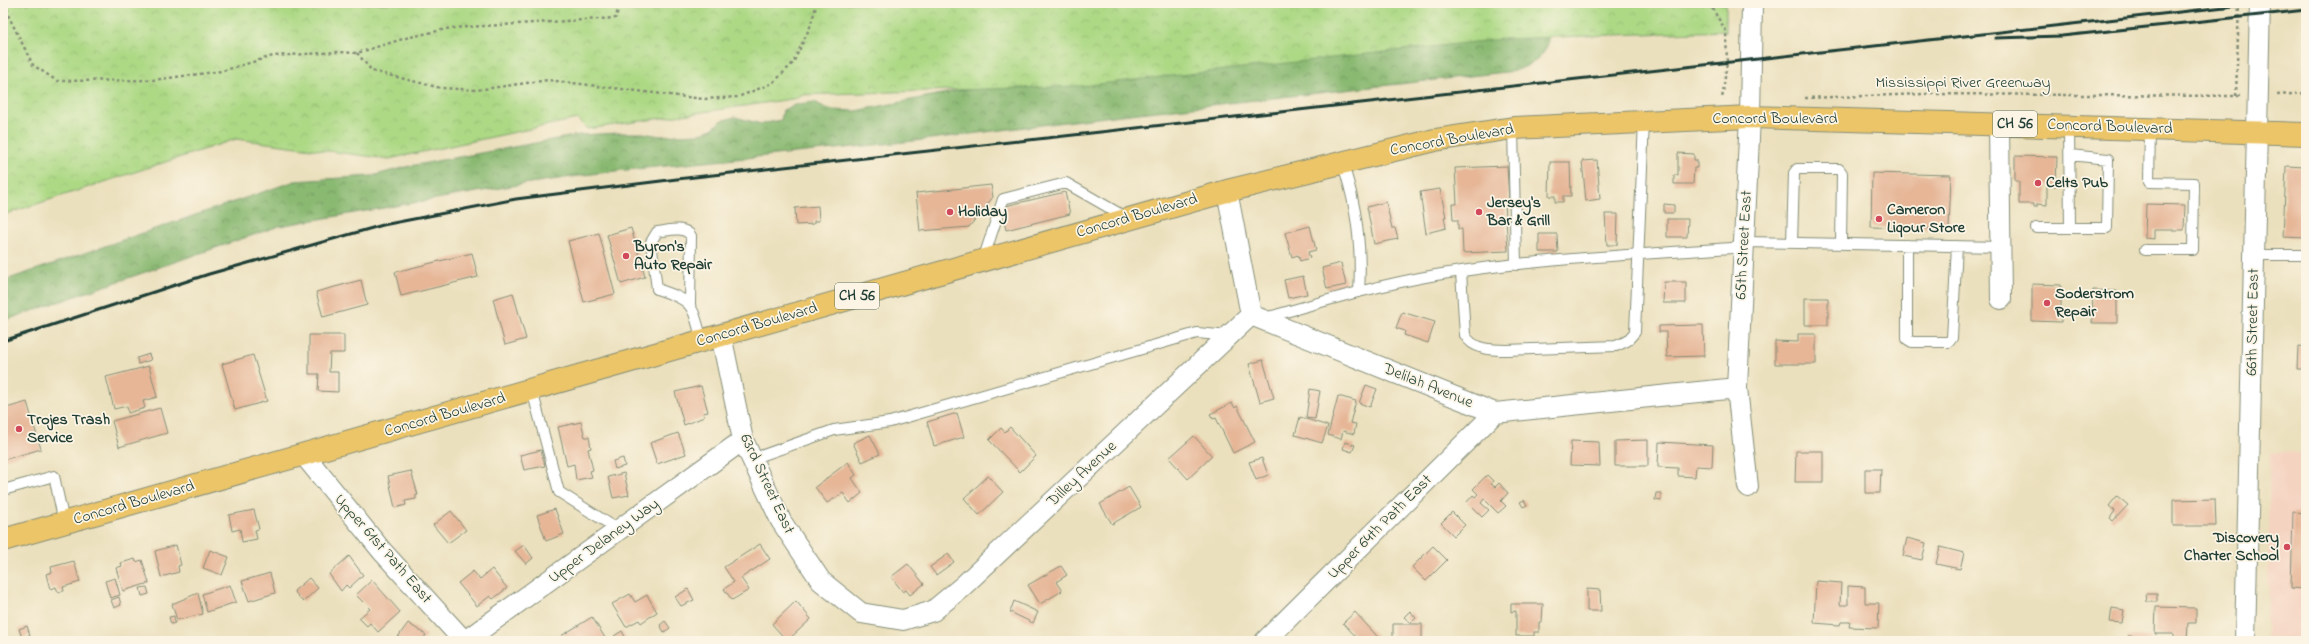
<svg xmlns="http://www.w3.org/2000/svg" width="2309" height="644" font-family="'Indie Flower',sans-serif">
<defs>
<pattern id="forest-crowns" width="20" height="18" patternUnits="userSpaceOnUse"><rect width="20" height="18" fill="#8ab972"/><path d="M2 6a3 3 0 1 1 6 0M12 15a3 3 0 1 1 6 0" fill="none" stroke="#70985e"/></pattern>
<pattern id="park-crowns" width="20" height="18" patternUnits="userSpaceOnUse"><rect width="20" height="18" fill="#add985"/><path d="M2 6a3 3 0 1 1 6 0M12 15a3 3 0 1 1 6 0" fill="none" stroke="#94bb73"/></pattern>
</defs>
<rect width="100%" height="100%" fill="#fcf5e5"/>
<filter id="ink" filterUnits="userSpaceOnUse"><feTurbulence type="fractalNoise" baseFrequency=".025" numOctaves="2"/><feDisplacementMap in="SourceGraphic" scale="8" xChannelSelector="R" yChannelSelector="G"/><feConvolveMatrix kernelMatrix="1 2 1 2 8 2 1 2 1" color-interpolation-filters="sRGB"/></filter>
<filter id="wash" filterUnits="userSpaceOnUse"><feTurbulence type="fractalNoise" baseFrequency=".012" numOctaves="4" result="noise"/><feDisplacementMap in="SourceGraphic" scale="16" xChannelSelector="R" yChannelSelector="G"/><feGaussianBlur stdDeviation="0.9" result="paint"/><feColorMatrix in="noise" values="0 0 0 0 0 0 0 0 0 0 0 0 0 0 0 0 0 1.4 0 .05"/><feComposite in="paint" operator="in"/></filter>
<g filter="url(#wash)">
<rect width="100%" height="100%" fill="#ebe0bd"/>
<path fill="#f5d3c1" d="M2270,452L2306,453V641H2267Z"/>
<path fill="url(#forest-crowns)" stroke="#547b53" d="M1537,28L1550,37C1544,59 1534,63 1515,71L1121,115L914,141L606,172L523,184L279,226L3,321V281L295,181L372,176L410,166L579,135L619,133H643L660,136L698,134L712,129L721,121L735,117L761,124L781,120L783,110L797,104L815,102L829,110L856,111L962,90L1082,85Z"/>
<path fill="url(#park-crowns)" stroke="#668b5c" d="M3,3H1726V31L1502,39L1081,86L799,95L798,98L587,129L577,119L389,159L236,139L3,215Z"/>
<g id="blocks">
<path fill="#e6b697" d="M1678,153L1694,154V160H1697V168H1694L1693,184H1674V175H1678Z
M2015,156L2057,157L2056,186H2047V205L2037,204V207H2034V204H2019V181H2015Z
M1597,160L1600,199L1586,201L1582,161Z
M1550,162H1570L1571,196H1563V202H1555V196H1549Z
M1507,166L1509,201L1505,202L1508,251L1463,253L1462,229H1458V220H1453L1452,204H1457L1455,168Z
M2286,166L2306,167V238L2283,237Z
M1872,173L1951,175L1949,229L1871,227Z
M991,185L993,197L969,227L920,231L916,193Z
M1440,189L1446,217H1444L1446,228L1426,233L1420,192Z
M1065,192L1070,214L1006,230L1001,207Z
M1386,202L1392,228H1395L1398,239L1374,244L1367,207Z
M1664,204L1674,205V213H1664Z
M2146,204L2185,205L2184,230H2154V239L2145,238Z
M818,206L819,221H814V224L796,225L795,208Z
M1605,214H1618L1617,245H1607Z
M1667,219H1688L1687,237H1667Z
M1310,226L1316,250L1308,252L1310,258L1300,261L1298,255L1292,257L1285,233Z
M631,228L645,277L621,284L607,235Z
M599,233L615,294L584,302L568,241Z
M1539,234H1557L1558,252H1539Z
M472,253L478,277L401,296L395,272Z
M1341,263L1346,285L1327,289L1322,268Z
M1303,276L1307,294L1288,298L1284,280Z
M361,280L367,305L323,317L316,292Z
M1664,282H1686V303H1663Z
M2032,284L2061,285V322L2032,321Z
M2093,290L2117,291V323H2092Z
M513,293L526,339L505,345L493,299Z
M1805,298H1828V325H1805Z
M1402,312L1435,322L1428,343L1404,335L1405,331L1396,328Z
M1700,325H1703L1704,356L1667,357L1666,332H1659V326Z
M1798,334H1816V364H1775V341L1798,342Z
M309,335H344V353H330L329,372H338V392L318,391L319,374H309Z
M2298,347L2306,348V369H2297Z
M149,354L151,360L138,364L137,358Z
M253,355L267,401L235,410L222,364Z
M1263,360L1274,398L1260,402L1249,364Z
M149,366L157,397L143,401L145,408L128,413L127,406L114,409L106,377Z
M1366,385L1377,389L1370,407L1359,403Z
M701,386L708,412L703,413L704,417L684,425L675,392Z
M1310,389L1320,391L1315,419L1306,418Z
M1338,396L1356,401L1350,423L1356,424L1354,434L1343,431L1341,439L1328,435Z
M27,402L41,449L3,460V409Z
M1232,403L1235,408L1237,406L1255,442L1233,453L1216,418L1213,419L1210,414Z
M160,408L167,433L119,447L112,421Z
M957,413L964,437L934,446L927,422Z
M1300,417L1328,426L1322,443L1295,435Z
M581,422L585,437H589L591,448L588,449L593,470L590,471L592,477L576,480L574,464L567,466L558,427Z
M1010,427L1036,456L1020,472L989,440L1001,428L1005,432Z
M678,433L686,454L657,464L650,443Z
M870,435L880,454L862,462L853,443Z
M1194,436L1212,456L1188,479L1169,458Z
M1648,440V466H1615V441Z
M1571,441L1599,442L1600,466L1570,465Z
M1345,442L1355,445L1352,452L1343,449Z
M1659,442L1713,445L1712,467L1696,466L1695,477L1678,476V468L1658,467Z
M541,450L545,466L524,470L520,455Z
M1796,451H1823V482H1795Z
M623,458L625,466L615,469L613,461Z
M1262,458L1268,475L1256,480L1249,462Z
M848,462L856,475L852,478L862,493L850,503L843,493L827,503L815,487Z
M1865,469H1881L1880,493H1865Z
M411,471L418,495H416V499L405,501L406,505L395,508L388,476Z
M624,473L629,495L613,498L608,477Z
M1487,475L1493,481L1491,484L1495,487L1499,483L1508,493L1501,501L1506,506L1498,513L1484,499L1481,503L1489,510L1482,517L1467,502L1473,495L1475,497L1478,494L1473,489Z
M988,476L1003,492L979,515L964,498Z
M1129,487L1141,507L1112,524L1100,504Z
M1656,493H1661V501L1655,500Z
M2117,496L2128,505L2113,521L2110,518L2115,511L2109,506Z
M2215,499L2216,526H2173V500Z
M1524,500L1527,505L1523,507L1520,502Z
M555,509L564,534L546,541L537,515Z
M254,510L259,529L255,530L257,539L242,542L240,529L232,531L229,515Z
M451,511L466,530L448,543L433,525Z
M1452,512L1465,525L1454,536L1441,523Z
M2293,512L2306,513V589L2291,588Z
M1907,538L1926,543L1922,560L1903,556Z
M760,544L770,559L741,578L749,590L732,600L724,589L734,582L724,567Z
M176,545L181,565L178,566L179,572L161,577L155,551Z
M524,545L533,558L526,564L515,551Z
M1433,546L1447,560L1426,581L1412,567Z
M1940,547L1964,553L1960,569L1936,564Z
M210,550L229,557L222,575L203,568Z
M948,554L954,562L936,575L930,567Z
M349,556L363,575L349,588L346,585L341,591L329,574Z
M135,559L136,562L142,560L149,583L123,591L116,568L122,566L121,563Z
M74,561L80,582L63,587L64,591L58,592L56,587L50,589L46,574L52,572L51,567Z
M908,564L924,584L910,595L906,590L903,592L891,577Z
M1061,566L1067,575L1056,582L1062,591L1040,604L1028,585Z
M492,569L507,588L493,599L490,596L477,606L458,583L473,571L480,579Z
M270,573L275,593L249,601L242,581Z
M115,578L120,595L110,598L105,581Z
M309,578L318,588L303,602L294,591Z
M372,580L400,612L378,632L370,623L367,626L359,618L370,609L356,595Z
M1816,581L1841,583L1840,605H1848V586L1865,587V603H1879L1878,628L1849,627L1850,622H1841L1840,625L1814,623Z
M230,585L236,602L207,612L202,594Z
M147,587L149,594L142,596L140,588Z
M688,589L694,600L681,606L675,597Z
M1587,589L1600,590L1601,611H1587Z
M198,593L203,614L177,620L172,604Z
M630,594L635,602L647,595L657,612L641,623L639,620L626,627L612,604Z
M2146,594H2157V602H2147Z
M119,597L121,605L114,608L111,600Z
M796,601L811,619L787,641L772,624Z
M1014,601L1038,612L1033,623L1010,612Z
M1511,604H1543L1542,622H1539V632H1534V636H1516V611L1511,612Z
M2156,607L2196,608V623H2188L2187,641H2174V634H2155Z
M2112,608L2124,610L2122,623L2110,622Z
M1410,611L1416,618L1411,623L1404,617Z
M1355,612L1376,635L1380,641H1360L1343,623Z
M174,616L175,623L171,624L169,617Z
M592,617L607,641H564L561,636Z
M665,621L670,628L664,632L660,625Z
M408,623L426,635L422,641H395Z
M1393,624H1422V641H1393Z
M27,626L30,635L22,638L23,641H12L22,638L19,629Z
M622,631L627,641H617L614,636Z
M2128,636L2150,637V641H2128Z"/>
</g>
</g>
<g filter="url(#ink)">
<use href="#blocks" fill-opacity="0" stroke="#858e78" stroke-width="1"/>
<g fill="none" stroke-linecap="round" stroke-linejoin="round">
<defs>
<path id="service" d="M2069,126L2070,228H2107L2108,159L2070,155
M1513,128L1516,265
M1342,162C1357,205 1362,247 1359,292
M2036,228H2070
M1744,242L2001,247
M1792,243L1794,173L1797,169H1839L1842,173L1841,244
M1907,245V339L1912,342H1949L1952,338L1957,246
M2145,250H2193L2194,183L2149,182L2150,129
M2255,255H2306
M983,260L1003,199L1066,183L1127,218
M1461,272L1465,335C1473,350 1492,350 1507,350L1616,346L1627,341L1635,332L1644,121
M690,304L691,236C684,225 668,231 657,232L651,242L657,289C695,302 691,303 702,340
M1265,318C1321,302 1378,285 1436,275C1537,258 1641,255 1744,247
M532,390L559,492L619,530
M752,459L834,430L890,422L1197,333L1229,336
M3,490L54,476L64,522"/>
<path id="minor" d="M1999,124L2001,299
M1227,191L1251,315L1495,413L1737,388
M721,335L743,440L781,521L821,581L861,613L903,620L933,611L963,586L1251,315
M304,455L382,551L464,641
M1748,487L1737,388L1750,117L1752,3
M465,641L743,440
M1265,641L1495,413
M2245,641L2260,3"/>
<path id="primary" d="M3,540L1227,191L1435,140L1513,128L1750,117L2306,134"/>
</defs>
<use href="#service" stroke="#858e78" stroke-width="12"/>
<use href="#minor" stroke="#858e78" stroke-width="22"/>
<use href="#primary" stroke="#858e78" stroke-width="24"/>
<path stroke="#858e78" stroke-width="2.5" stroke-dasharray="3 3" stroke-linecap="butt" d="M7,3L8,15L33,65L57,81L153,80L222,71L273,56L339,52L357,53L406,38L451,28L616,18L619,4
M602,3H626
M1306,3H1324
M1709,3L1726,31L1727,63L1722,99
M357,53L372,71L441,88L477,90L548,80L703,99L738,97L773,83L793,63L810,27L817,3
M2277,95L2306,93
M2236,96L2239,3
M1805,98L1925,94L2240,96"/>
<use href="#service" stroke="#fff" stroke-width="10"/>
<use href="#minor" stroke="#fff" stroke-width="20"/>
<use href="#primary" stroke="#ecc569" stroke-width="22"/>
<path stroke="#1f3d34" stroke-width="3" d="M1995,38L2062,36L2306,10
M3,341L209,274L383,225L516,199L677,179L2261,3"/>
</g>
</g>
<g fill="#d1495b" stroke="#fcf5e5" stroke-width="1.5">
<circle cx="2038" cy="183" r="4"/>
<circle cx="950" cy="212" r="4"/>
<circle cx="1479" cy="212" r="4"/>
<circle cx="1879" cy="219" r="4"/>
<circle cx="626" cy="256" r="4"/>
<circle cx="2047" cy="303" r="4"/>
<circle cx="19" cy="429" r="4"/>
<circle cx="2287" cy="547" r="4"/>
</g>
<g text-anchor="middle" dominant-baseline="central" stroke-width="3.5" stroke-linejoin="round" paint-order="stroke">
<g fill="#fcf5e5" stroke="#617469" stroke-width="1">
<rect x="1993" y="111" width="44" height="26" rx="3"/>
<rect x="835" y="283" width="44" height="26" rx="3"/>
</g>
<g font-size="15" font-weight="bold" fill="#1f3d34">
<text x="2015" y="124">CH 56</text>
<text x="857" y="296">CH 56</text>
</g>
<g font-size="16" fill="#1f3d34" stroke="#fcf5e5">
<text x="1963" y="83">Mississippi River Greenway</text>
<text x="1775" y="119">Concord Boulevard</text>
<text transform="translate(2110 127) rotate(2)">Concord Boulevard</text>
<text transform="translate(1452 140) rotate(-10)">Concord Boulevard</text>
<text transform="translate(1137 216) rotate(-16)">Concord Boulevard</text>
<text transform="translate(1744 245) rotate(-87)">65th Street East</text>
<text transform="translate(2253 322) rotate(-89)">66th Street East</text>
<text transform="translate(757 325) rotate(-16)">Concord Boulevard</text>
<text transform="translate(1428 386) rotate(22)">Delilah Avenue</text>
<text transform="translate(445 415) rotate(-16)">Concord Boulevard</text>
<text transform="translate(1082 474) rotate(-43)">Dilley Avenue</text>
<text transform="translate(767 484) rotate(65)">63rd Street East</text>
<text transform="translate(134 503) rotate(-16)">Concord Boulevard</text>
<text transform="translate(1380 527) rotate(-45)">Upper 64th Path East</text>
<text transform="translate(604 541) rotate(-36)">Upper Delaney Way</text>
<text transform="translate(383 549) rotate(49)">Upper 61st Path East</text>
</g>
<g font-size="16" font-weight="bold" fill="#1f3d34" stroke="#fcf5e5" text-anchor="start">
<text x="2046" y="183">Celts Pub</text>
<text x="1487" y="203">Jersey's<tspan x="1487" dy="18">Bar &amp; Grill</tspan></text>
<text x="1887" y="210">Cameron<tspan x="1887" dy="18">Liqour Store</tspan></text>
<text x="958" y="212">Holiday</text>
<text x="634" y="247">Byron's<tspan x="634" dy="18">Auto Repair</tspan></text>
<text x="2055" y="294">Soderstrom<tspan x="2055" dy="18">Repair</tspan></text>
<text x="27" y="420">Trojes Trash<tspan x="27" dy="18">Service</tspan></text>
<text x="2279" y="538" text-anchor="end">Discovery<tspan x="2279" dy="18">Charter School</tspan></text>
</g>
</g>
<rect width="2309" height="644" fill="none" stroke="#fcf5e5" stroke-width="16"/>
</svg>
